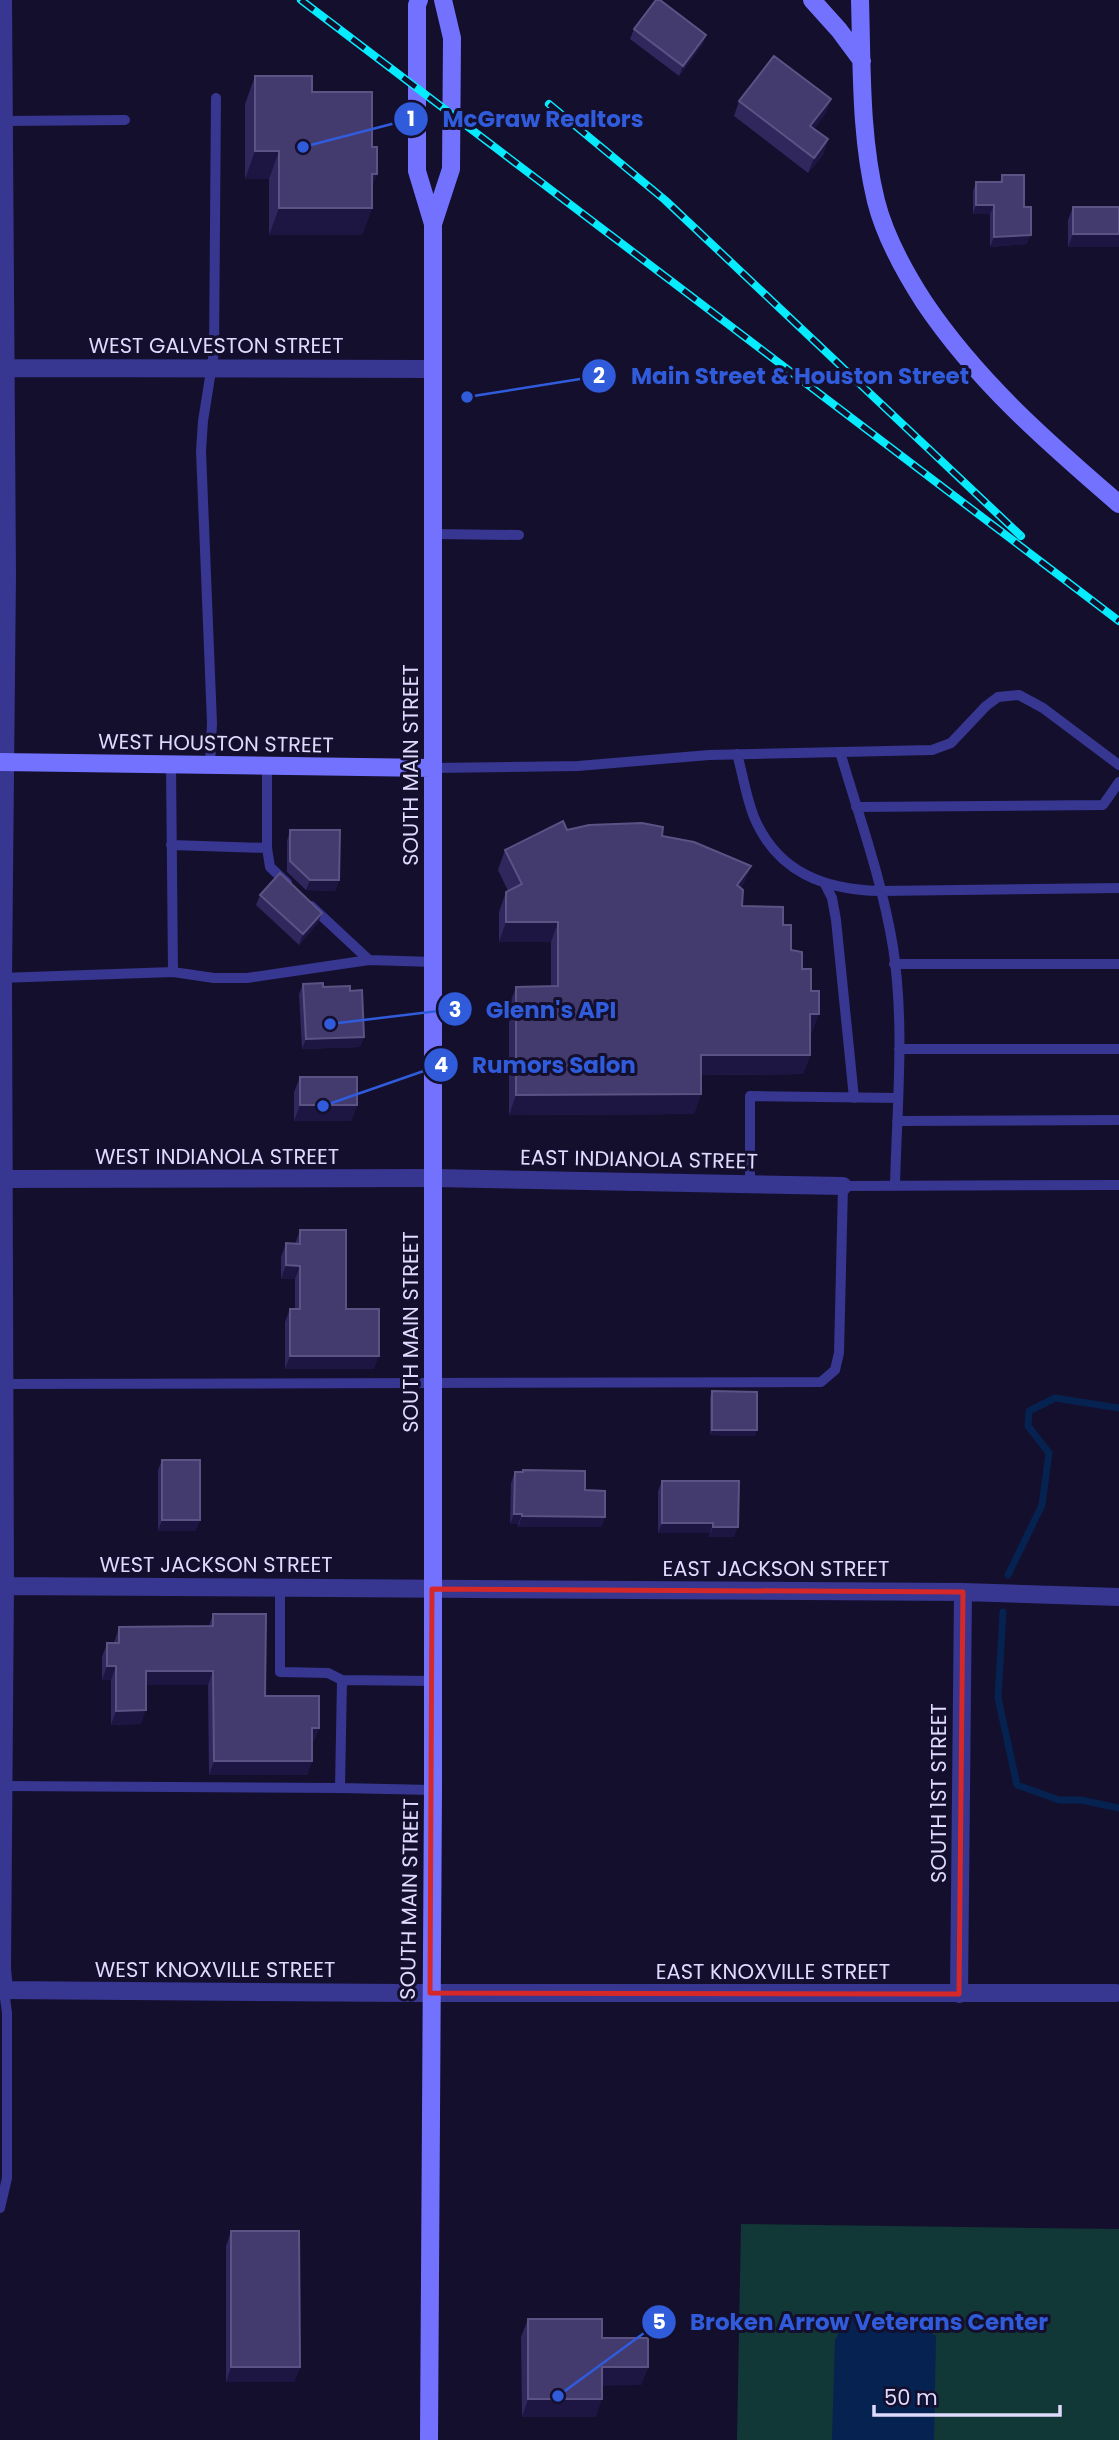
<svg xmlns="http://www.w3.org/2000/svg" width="1119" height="2440" font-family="Poppins,sans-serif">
<rect width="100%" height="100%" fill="#140f2d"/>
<path fill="#113836" d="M741,2224L1119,2229V2440H737Z"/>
<path fill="#062250" d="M901,2312L936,2336L934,2440H832L835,2340L846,2318Z"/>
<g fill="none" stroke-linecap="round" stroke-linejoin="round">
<path stroke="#062250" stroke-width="7" d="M1008,1575L1042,1505L1049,1453L1028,1426L1029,1411L1055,1398L1119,1408
M1003,1612L998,1698L1017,1785L1059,1800H1081L1119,1808"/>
<path stroke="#373691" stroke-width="10" d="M4,121L125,120
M432,534L519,535
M840,752C859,816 882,880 893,947C905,1025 897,1106 895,1185
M737,754C743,775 746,797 754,817C777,872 824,890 881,891L1119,888
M210,766L212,723L201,451L203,421L214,352L216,98
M432,768L578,766L709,755L932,750L951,743L986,706L998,697L1019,695L1043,708L1119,765
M856,807L1103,805L1119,782
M171,845L267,848V766
M267,848L270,867L287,883
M825,884L832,898L836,920L854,1098
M311,906L369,960L434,962
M894,964H1119
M173,972L214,978H247L369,960
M0,978L173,972L171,765
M899,1049H1119
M897,1121L1119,1120
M750,1183V1096L898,1098
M4,1384L821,1382L835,1370L839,1353L843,1186L1119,1185
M280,1587V1672L328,1673L342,1680L432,1681
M342,1680L340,1788L433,1790
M4,1786L340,1788
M0,2208L7,2178V2013L4,1990"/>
<path stroke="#373691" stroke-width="18" d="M3,0L7,574L3,978L5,1586L2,1969L4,1990
M0,368L432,369
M0,1179L434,1178L843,1186
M0,1586L963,1592L1119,1597
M0,1990L405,1993H1116
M959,1994L963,1592"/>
<path stroke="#7372ff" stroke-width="18" d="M419,0L417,5V171L433,224V1790L429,2440
M812,0L839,30L862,61
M860,0C862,66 860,136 876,201C885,237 904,271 924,302C977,381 1047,442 1119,504
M433,224L451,169L452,38L443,0
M0,762L432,768"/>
<defs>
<path id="rail" d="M301,0L1119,621
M549,104L665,200L1021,536"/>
</defs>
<use href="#rail" stroke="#07ebff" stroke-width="8"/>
<use href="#rail" stroke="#140f2d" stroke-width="5" stroke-dasharray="16" stroke-linecap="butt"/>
</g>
<path fill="#30275c" d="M634,29L706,35L702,45L679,76L630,39Z
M255,76L312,92L372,187V208L362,235H269V179H245V104Z
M831,99L825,114L814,129L828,139L823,155L808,173L734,116L739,101Z
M1002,175L1024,207L1027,244L990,247V214H973V191L976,182H1000Z
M1073,207L1119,247H1068V220Z
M290,830L339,880L335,891L306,890L287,872V841Z
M567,830L662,836L751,866L741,889L742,906L783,925L791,950L802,969L812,1033H810V1055L803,1074L701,1075V1094L694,1114L509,1115V1006L516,987L551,986V942H499V912L506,892L508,891L498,870L505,850Z
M260,895L318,923L299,945L256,905Z
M303,984L350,991L364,1037L360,1047L302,1049L299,994Z
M300,1077L357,1105L351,1121H294V1092Z
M300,1230L346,1309L374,1369H285V1322L290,1309H295V1279H281V1257L286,1243L295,1244Z
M712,1391L755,1436L710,1435V1397Z
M162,1460L196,1531H158V1470Z
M523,1470L585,1490L605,1517L601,1527H518V1524H510L511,1483L515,1472H522Z
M662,1481L734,1537H709L710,1533H658V1491Z
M213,1614L265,1696L319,1728L314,1741H312V1761L307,1775H209L208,1685H146L141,1724L111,1725V1680H102V1657L107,1643H114L119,1627L209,1626Z
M231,2231L300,2367L294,2382H226V2246Z
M528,2319L602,2338L648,2367L641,2385H602L596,2417H522L521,2337Z"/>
<path fill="#1d1542" d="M706,35L702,45L679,76L683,66Z
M831,99L825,114L805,141L810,126Z
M828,139L823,155L808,173L814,158Z
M255,151H279L269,179H245Z
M372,174H377L367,201Z
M976,205H994L990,214H973Z
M279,208H372L362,235H269Z
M1073,234H1119V247H1068Z
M1031,235L1027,244L990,247L994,237Z
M751,866L743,885L730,905L737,885Z
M310,880H339L335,891L306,890Z
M322,913L318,923L299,945L303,934Z
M506,922H558L551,942H499Z
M810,1014H819L812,1033H803Z
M364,1037L360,1047L302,1049L306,1039Z
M701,1055H810L803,1074L694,1075Z
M701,1094L694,1114L509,1115L516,1095Z
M300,1105H357L351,1121H294Z
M286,1265L300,1266L295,1279H281Z
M290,1356H379L374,1369H285Z
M712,1430H757L755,1436L710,1435Z
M514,1514H522L518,1524H510Z
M522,1516L605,1517L601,1527H518Z
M162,1520H200L196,1531H158Z
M662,1523H713L710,1533H658Z
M713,1527H738L734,1537H709Z
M107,1666H116L111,1680H102Z
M146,1671H213L208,1685H141Z
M146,1710L141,1724L111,1725L116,1711Z
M312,1728H319L314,1741H307Z
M214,1761H312L307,1775H209Z
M231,2367H300L294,2382H226Z
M602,2367H648L641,2385L595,2386Z
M528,2399H602L596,2417H522Z"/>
<path fill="#433a6e" stroke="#5b5384" stroke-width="2" d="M656,0H660L706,35L683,66L634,29Z
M774,56L831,99L810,126L828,139L814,158L739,101Z
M255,76H312V92H372V147H377V174H372V208H279V151H255Z
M1002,175H1024V207H1031V235L994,237V205H976V182H1002Z
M1073,207H1119V234H1073Z
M563,821L567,830L589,825L642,823L663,827L662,836L694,842L751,866L737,885L743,890L742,906L783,907V925H791V950L802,952V969H811V991H819V1014H810V1055H701V1094L516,1095V987L558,986V922H506V892L522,884L505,850Z
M290,830H340L339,880H310L290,861Z
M280,873L322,913L303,934L260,895Z
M323,983V987L350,986V991L362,990L364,1037L306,1039L303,984Z
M300,1077H357V1105H300Z
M300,1230H346V1309H379V1356H290V1309H300V1266L286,1265V1243L300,1244Z
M712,1391L757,1392V1430H712Z
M162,1460H200V1520H162Z
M523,1470L585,1471V1490L605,1491V1517L522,1516V1514H514L515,1472H523Z
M662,1481H739L738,1527H713V1523H662Z
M213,1614H266L265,1696H319V1728H312V1761H214L213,1671H146V1710L116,1711V1666H107V1643H119V1627L213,1626Z
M231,2231H299L300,2367H231Z
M528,2319H602V2338H648V2367H602V2399H528Z"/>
<path fill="none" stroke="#d62828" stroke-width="5" stroke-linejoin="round" d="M432,1589L963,1592L959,1994L430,1993Z"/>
<g text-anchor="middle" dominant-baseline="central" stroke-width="6" stroke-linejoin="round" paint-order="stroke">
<g font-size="21" fill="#dfdbff" stroke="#140f2d">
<text x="216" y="345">WEST GALVESTON STREET</text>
<text transform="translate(216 743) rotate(1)">WEST HOUSTON STREET</text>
<text transform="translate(410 765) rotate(-90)">SOUTH MAIN STREET</text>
<text x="217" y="1156">WEST INDIANOLA STREET</text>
<text transform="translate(639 1159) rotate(1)">EAST INDIANOLA STREET</text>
<text transform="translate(410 1332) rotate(-90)">SOUTH MAIN STREET</text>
<text x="216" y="1564">WEST JACKSON STREET</text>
<text x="776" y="1568">EAST JACKSON STREET</text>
<text transform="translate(938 1793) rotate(-90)">SOUTH 1ST STREET</text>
<text transform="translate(409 1899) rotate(-89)">SOUTH MAIN STREET</text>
<text x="215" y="1969">WEST KNOXVILLE STREET</text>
<text x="773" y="1971">EAST KNOXVILLE STREET</text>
</g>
</g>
<path fill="none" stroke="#305cdc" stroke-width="2.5" d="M303 147L411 119M467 397L599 376M330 1024L455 1009M323 1106L441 1065M558 2396L659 2322"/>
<g fill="#305cdc" stroke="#140f2d" stroke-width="2.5">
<circle cx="303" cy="147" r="7"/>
<circle cx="467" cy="397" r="7"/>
<circle cx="330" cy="1024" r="7"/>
<circle cx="323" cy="1106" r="7"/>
<circle cx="558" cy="2396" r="7"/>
<circle cx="411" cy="119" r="18"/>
<circle cx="599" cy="376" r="18"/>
<circle cx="455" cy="1009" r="18"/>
<circle cx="441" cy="1065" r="18"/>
<circle cx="659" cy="2322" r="18"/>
</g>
<g font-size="21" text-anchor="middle" font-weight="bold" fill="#fff">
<text x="411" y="126">1</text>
<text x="599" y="383">2</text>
<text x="455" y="1017">3</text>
<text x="441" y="1072">4</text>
<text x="659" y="2329">5</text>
</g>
<g font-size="23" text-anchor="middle" font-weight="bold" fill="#305cdc" stroke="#140f2d" stroke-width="6" stroke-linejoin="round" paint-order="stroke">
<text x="543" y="127">McGraw Realtors</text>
<text x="800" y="384">Main Street &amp; Houston Street</text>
<text x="551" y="1018">Glenn's API</text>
<text x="554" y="1073">Rumors Salon</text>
<text x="869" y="2330">Broken Arrow Veterans Center</text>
</g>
<path d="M874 2405v10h186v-10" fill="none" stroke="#dfdbff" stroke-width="3.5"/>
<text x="884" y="2405" font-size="21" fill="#dfdbff" stroke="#140f2d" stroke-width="5" paint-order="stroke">50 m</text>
</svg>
